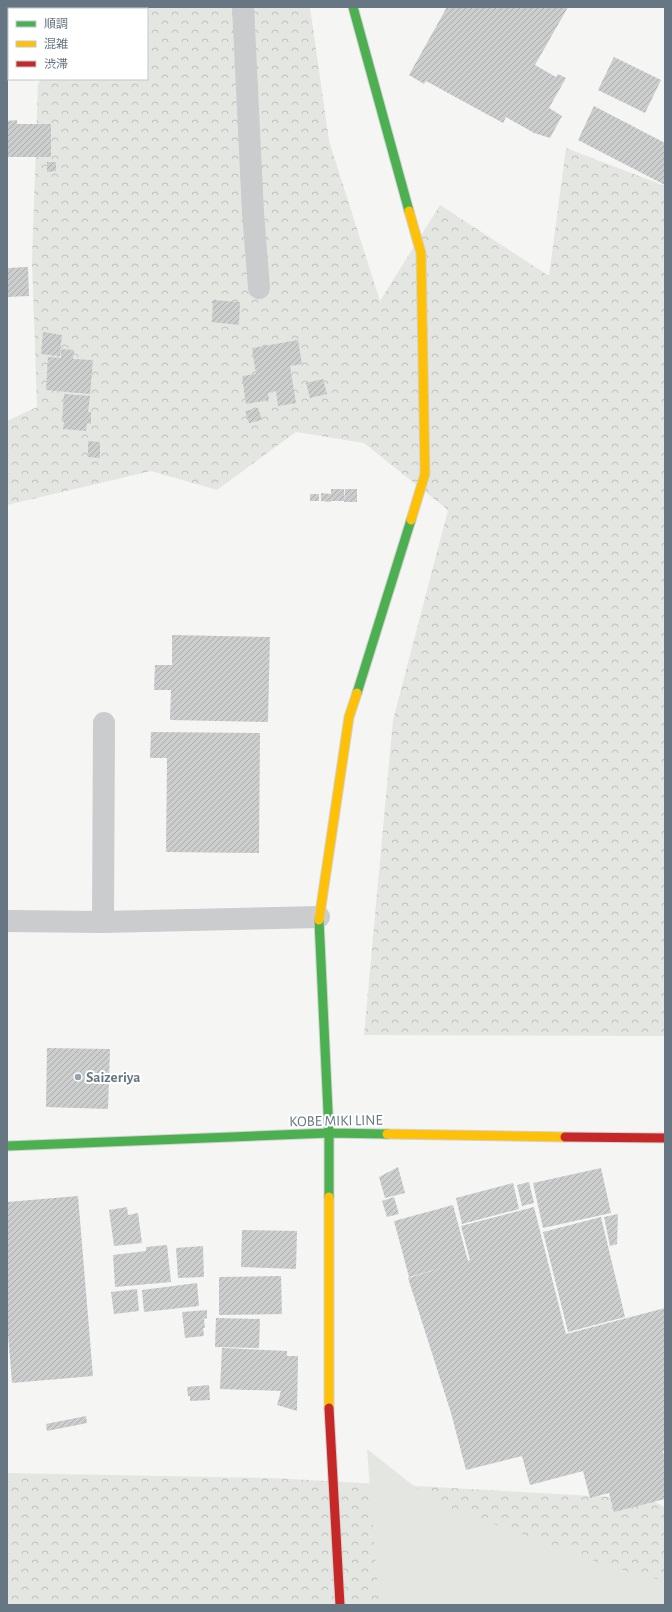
<svg xmlns="http://www.w3.org/2000/svg" width="672" height="1612" font-family="'Alegreya Sans','Noto Sans JP',sans-serif">
<defs>
<pattern id="forest-crowns" width="20" height="18" patternUnits="userSpaceOnUse"><rect width="20" height="18" fill="#e4e7e1"/><path d="M2 6a3 3 0 1 1 6 0M12 15a3 3 0 1 1 6 0" fill="none" stroke="#bdc0bc"/></pattern>
<pattern id="building-hatch" width="6" height="6" patternUnits="userSpaceOnUse"><rect width="6" height="6" fill="#cccdcd"/><path d="M-1 1l2-2M0 6l6-6M5 7l2-2" fill="none" stroke="#a9abac"/></pattern>
</defs>
<rect width="100%" height="100%" fill="#f5f5f3"/>
<path fill="url(#forest-crowns)" d="M80,7H310L329,141L380,301L440,205L549,276L566,148L665,186V1036L364,1035L393,720L448,510L364,443L296,432L217,490L151,471L7,505V421L37,407L32,261L38,84L41,79H147V9H79Z
M7,1473L272,1478L649,1499L665,1507V1605H7Z"/>
<path fill="#e4e7e1" d="M367,1449L434,1502L614,1568L665,1581V1605H379Z"/>
<path fill="url(#building-hatch)" d="M447,7H568L535,65L556,77L558,74L566,78L549,108L562,116L550,138L534,133L506,117L503,123L426,81L424,84L409,75Z
M614,57L661,80L645,113L598,90Z
M594,106L665,143V185L578,140Z
M17,120V124H51V157H7V121Z
M47,162H56V171L47,172Z
M28,267L29,296L7,297V268Z
M213,300L240,302L239,325L212,322Z
M43,332L62,335L60,356L41,354Z
M298,340L302,364L290,366L296,403L278,406L276,391L268,393L269,400L246,404L242,376L256,374L252,348Z
M61,349L74,350L73,359L93,360L90,394L46,390L48,357L61,358Z
M323,379L327,394L310,398L306,383Z
M64,394L90,396L88,412H91V424L87,423L86,431L63,429L64,422H62Z
M258,408L262,420L249,423L245,411Z
M88,441L100,442V458L88,457Z
M331,489H344V501H331Z
M345,489H357V502H344Z
M321,493L331,494V502L321,501Z
M310,494H319V501H310Z
M172,635L270,637L268,722L170,720L171,690H154L155,665H172Z
M151,732L260,733L259,853L166,852L167,758H150Z
M47,1048L110,1049L108,1109L46,1107Z
M398,1167L405,1193L385,1198L379,1177Z
M601,1168L611,1213L543,1228L533,1183Z
M529,1182L534,1203L522,1206L517,1185Z
M513,1183L519,1209L462,1224L456,1198Z
M78,1196L93,1376L12,1383L7,1322V1202Z
M394,1197L399,1214L387,1217L382,1201Z
M453,1205L468,1261L470,1260L461,1226L534,1207L566,1334L665,1308V1451H663L665,1461V1499L614,1512L609,1493L590,1498L583,1471L530,1485L522,1456L466,1470L451,1413L408,1278L445,1267L409,1277L394,1221Z
M127,1207L128,1215L138,1213L142,1243L114,1246L109,1210Z
M618,1214L617,1244L610,1246L604,1217Z
M601,1217L625,1317L568,1332L543,1232Z
M242,1230L297,1231L296,1269L241,1267Z
M167,1245L171,1282L115,1287L113,1255L146,1251V1247Z
M203,1246L204,1277L178,1278L176,1248Z
M281,1276L282,1314L219,1315V1277Z
M197,1283L199,1306L144,1312L142,1290Z
M137,1289L139,1311L114,1314L111,1292Z
M207,1310V1318L204,1319L205,1328H203L204,1336L185,1338L182,1312Z
M216,1318L260,1319L259,1348L215,1347Z
M222,1348L287,1351V1356H298L297,1411L277,1405L281,1391L220,1389Z
M209,1385L210,1400L190,1401V1396H188L187,1387Z
M86,1416L87,1423L47,1431L46,1424Z"/>
<g fill="none" stroke-linecap="round" stroke-linejoin="round">
<defs>
<path id="fast" d="M353,7L409,211
M357,693L411,520
M319,920L329,1133V1197
M7,1146L329,1133L387,1134"/>
<path id="slow" d="M409,211L421,253L425,474L411,520
M319,920L349,717L357,693
M387,1134L565,1137
M329,1197V1408"/>
<path id="jam" d="M565,1137L665,1138
M329,1408L340,1605"/>
</defs>
<use href="#fast" stroke="#d1d2d3" stroke-width="11"/>
<use href="#slow" stroke="#d1d2d3" stroke-width="11"/>
<use href="#jam" stroke="#d1d2d3" stroke-width="11"/>
<path stroke="#cacccd" stroke-width="22" d="M243,7L253,213L259,288
M7,921L103,922L319,917
M103,922L104,723"/>
<use href="#fast" stroke="#4caf50" stroke-width="9"/>
<use href="#slow" stroke="#ffc107" stroke-width="9"/>
<use href="#jam" stroke="#c62828" stroke-width="9"/>
</g>
<circle fill="#98a2aa" stroke="#fff" stroke-width="1.5" cx="78" cy="1077" r="4"/>
<g text-anchor="middle" dominant-baseline="central" stroke-width="4" stroke-linejoin="round" paint-order="stroke">
<g font-size="15" font-weight="bold" fill="#667682" stroke="#fff" text-anchor="start">
<text x="86" y="1077">Saizeriya</text>
</g>
<g font-size="15" fill="#667682" stroke="#fff">
<text transform="translate(336 1121) rotate(-1)">KOBE MIKI LINE</text>
</g>
</g>
<rect width="672" height="1612" fill="none" stroke="#667682" stroke-width="16"/>
<rect x="8" y="8" width="140" height="72" fill="#ffffff" stroke="#c2c8cd"/>
<rect x="16" y="21" width="20" height="6" fill="#4caf50" stroke="#c2c8cd"/>
<text x="44" y="28" font-size="12" fill="#667682">順調</text>
<rect x="16" y="41" width="20" height="6" fill="#ffc107" stroke="#c2c8cd"/>
<text x="44" y="48" font-size="12" fill="#667682">混雑</text>
<rect x="16" y="61" width="20" height="6" fill="#c62828" stroke="#c2c8cd"/>
<text x="44" y="68" font-size="12" fill="#667682">渋滞</text>
</svg>
